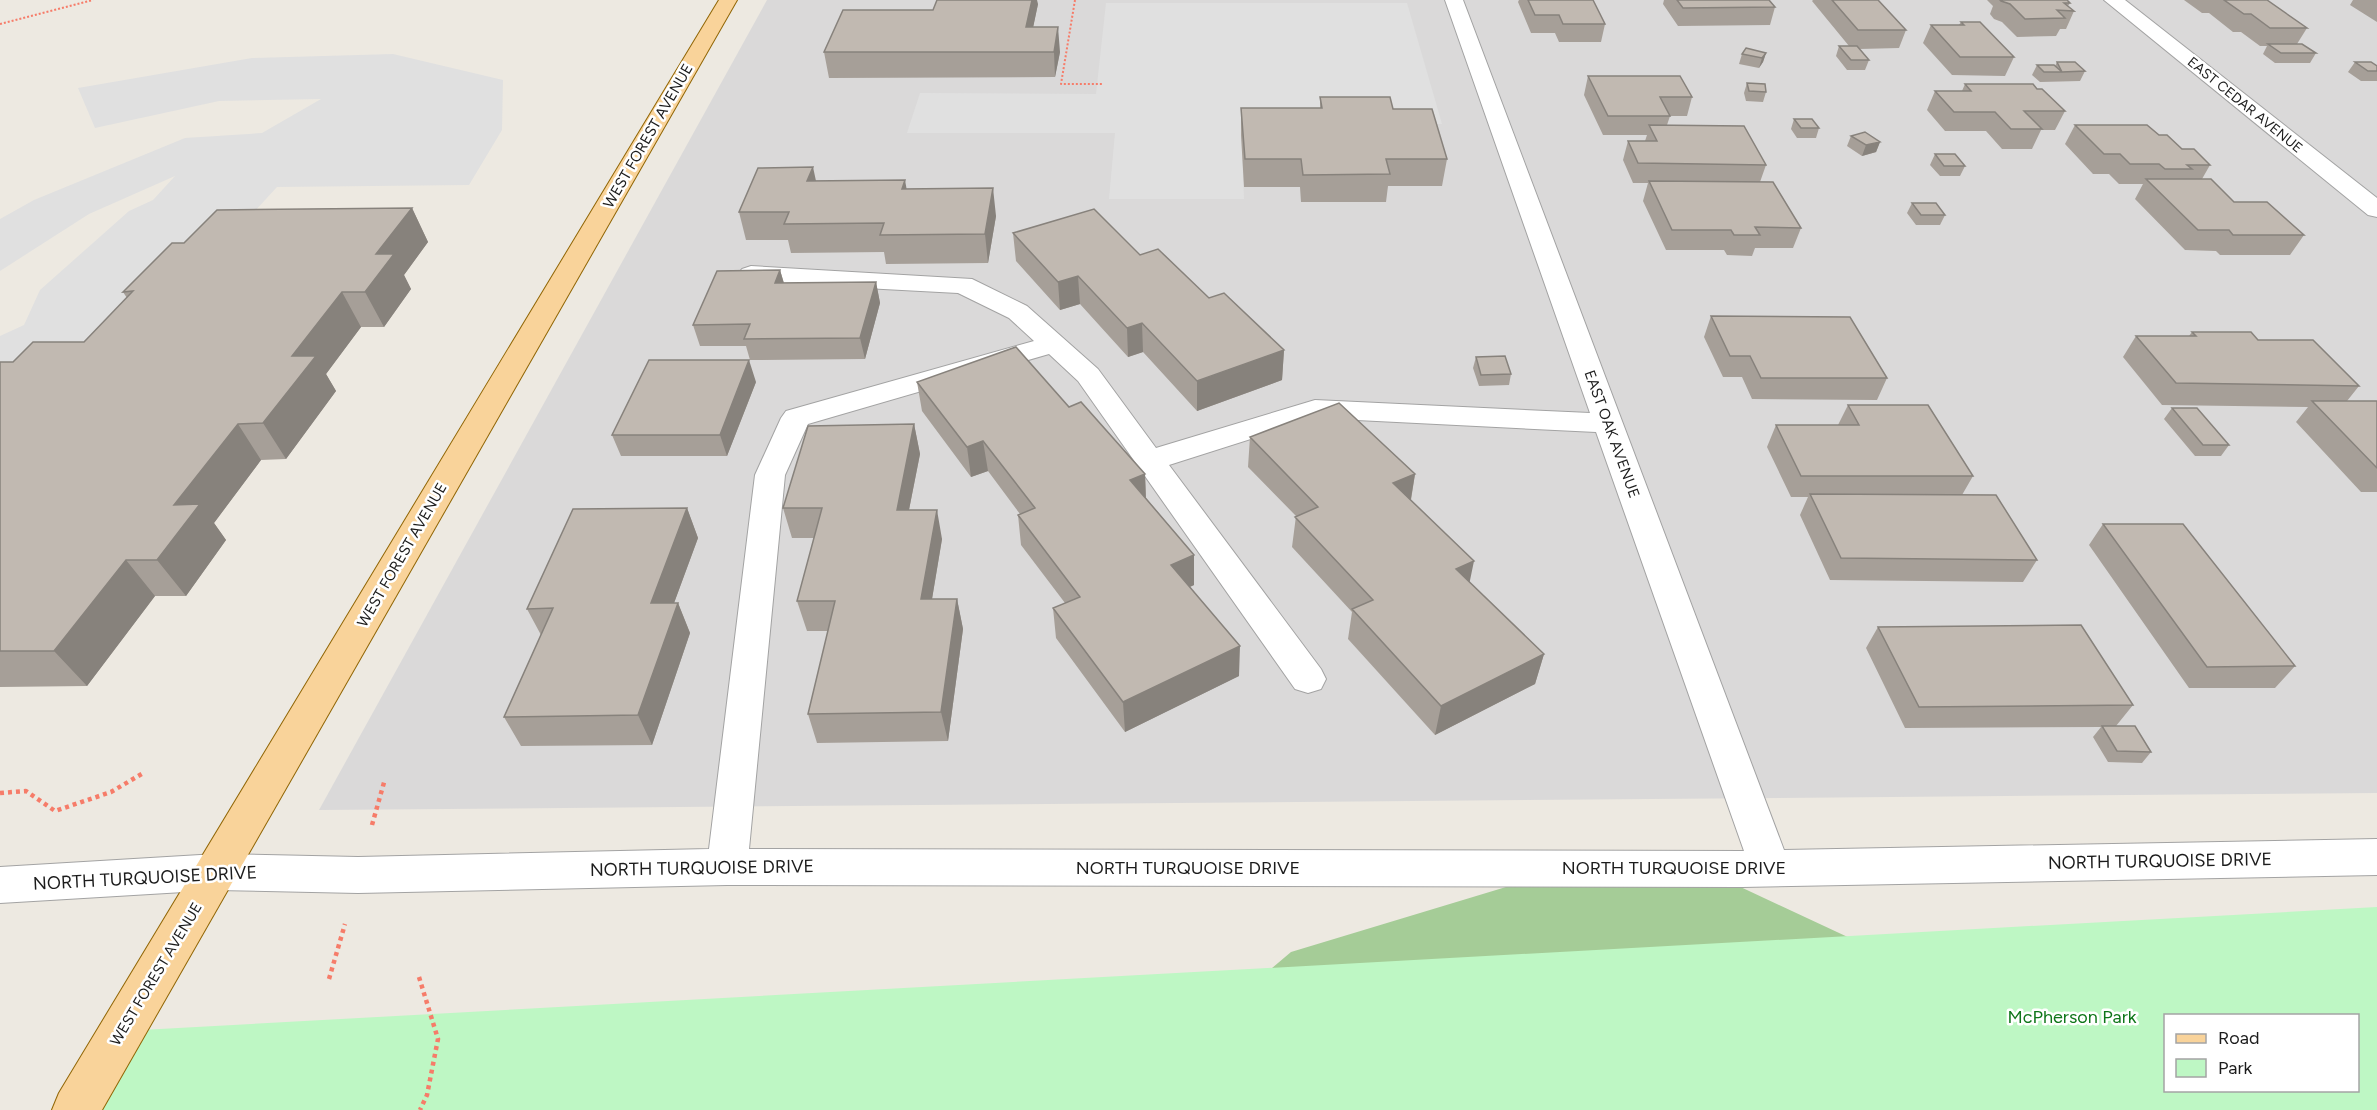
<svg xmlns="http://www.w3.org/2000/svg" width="2377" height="1110" font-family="Figtree,sans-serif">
<rect width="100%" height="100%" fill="#ede9e1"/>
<path fill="#dad9d9" d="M767,0H2377V793L319,810Z"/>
<path fill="#a5cc97" d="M1732,883L2165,1085L2166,1090L2219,1110H966L1138,1081L1291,952L1506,887Z"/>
<path fill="#bef7c4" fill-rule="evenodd" d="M2377,907V1110H76L123,1031ZM2166,1016H2358V1090H2166Z"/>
<path fill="#e0e0e0" d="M1106,3H1407L1442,124H1241L1244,199H1109L1115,133H907L920,93L1096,94Z
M393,54L503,80L502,130L469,185L277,187L194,277L0,398V336L24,325L40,290L129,211L153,200L175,176L89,214L0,271V219L34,200L185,138L262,133L321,99L219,101L95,128L78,88L252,58Z"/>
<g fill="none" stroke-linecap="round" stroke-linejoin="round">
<defs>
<path id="minor" d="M1445,0H1463L1784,850L2377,839V875L1742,887L727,885L358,893L217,890L0,903V867L217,854L358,857L709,849L755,475L781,418L786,411L1034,341L1009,318L958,293L751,282L742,279L738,274L742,269L751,266L972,279L1027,306L1098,369L1156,448L1315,400L1590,413ZM1049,354L1078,381L1295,689L1308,693L1321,689L1326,679L1321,669L1169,465L1317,418L1596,432L1744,851L749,849L785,475L808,424Z
M2104,0H2125L2377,198V217L2368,215Z"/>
<path id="major" d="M719,0H737L102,1110H52L59,1093Z"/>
</defs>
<use href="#minor" stroke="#a3a3a3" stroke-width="2"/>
<use href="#major" stroke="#906504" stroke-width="2"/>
<path stroke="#f67c69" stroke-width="2" stroke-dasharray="2 2" stroke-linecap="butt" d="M1075,0L1061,84H1102
M0,24L93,0"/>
<path stroke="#f67c69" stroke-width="4.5" stroke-dasharray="4 4" stroke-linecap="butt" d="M0,793L26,791L55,811L111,792L145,772
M372,825L385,779
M419,977L438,1039L427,1095L420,1110
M329,979L345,924"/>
<use href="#minor" fill="#fff" fill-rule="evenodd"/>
<use href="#major" fill="#f9d39a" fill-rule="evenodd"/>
</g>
<path fill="#a69f98" d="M1519,0H1593L1605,24L1601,42H1559L1555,33H1531L1518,2Z
M1664,0H1769L1775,7L1770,25L1678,26L1663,4Z
M1813,0H1878L1906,30L1899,48L1859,49L1869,60L1865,70H1847L1836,56L1839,46H1849L1812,1Z
M1987,0H2067L2070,3L2068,6L2074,11L2066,29H2060L2056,36L2017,37L2002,22L1994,19L1990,14L1993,6Z
M2184,0H2267L2307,28L2297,44L2316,53L2310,63H2275L2263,54L2267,46H2260L2241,32H2233L2209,13H2202Z
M2353,0H2377V22L2350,5Z
M1038,4L1033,27L1060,52L1055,77L829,78L824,52L933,10Z
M1961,22L2014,57L2005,76L1952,75L1923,43L1931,25H1959Z
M1766,53L1763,62L1759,68L1739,64L1742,54Z
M2057,62L2085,71L2080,81L2040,82L2032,75L2037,65L2055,66Z
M2355,62L2377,66V81H2361L2348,72Z
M1588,76L1692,97L1687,116H1670L1667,125L1766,165L1760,182L1801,228L1793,248H1755L1752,256L1727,255L1724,250H1666L1643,201L1648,183H1633L1623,160L1628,141H1645L1647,135H1603L1584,95Z
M1747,83L1766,92L1763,102L1746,101L1744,93Z
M1965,84L2037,89L2065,111L2055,130H2041L2032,149H2002L1986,131H1945L1927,110L1935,91H1962Z
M1320,97L1393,109L1447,159L1442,186H1388L1386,202H1301L1300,187H1244L1241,135V108H1320Z
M1794,119L1819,128L1816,138H1797L1791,129Z
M2075,125L2159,135L2210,165L2202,179L2234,202L2304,235L2290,255H2220L2216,251L2185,250L2135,199L2143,184H2119L2109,174H2093L2065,144Z
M1851,136L1880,142L1876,152L1862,156L1847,146Z
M1935,154L1965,166L1960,176H1940L1930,165Z
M815,181L906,189L996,216L988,263L886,264L884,252L791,253L788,240H746L739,212Z
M1912,203L1945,215L1940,225H1916L1907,213Z
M412,208L428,242L404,275L411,289L384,327H361L326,374L336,391L286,459L261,460L214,523L226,540L186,596H155L87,686L0,687V362H13L84,342L127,298L123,292L184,243Z
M1013,233L1140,255L1209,298L1284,350L1282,380L1197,411L1143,352L1128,357L1080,304L1060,310L1016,261Z
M780,270L784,283L876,282L880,303L865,359L750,360L746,346H700L693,325Z
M1711,316L1887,378L1877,400L1752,399L1742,377H1723L1704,337Z
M2192,332L2258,340L2359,386L2347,401H2377V492H2361L2296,422L2308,407L2162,405L2123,357L2136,336H2189Z
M1476,357L1511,374L1509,385L1479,386L1473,368Z
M756,382L727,456H621L612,435Z
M917,382L1069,407L1145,474L1146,498L1194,555V585L1190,587L1239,676L1125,732L1056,638L1053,608L1065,603L1021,545L1018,515L1020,514L988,471L971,477L922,411Z
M1848,405L1973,476L1962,495L2037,560L2023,582L1830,580L1800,515L1808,497H1791L1767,447L1776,425H1838Z
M2172,408L2229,445L2221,456H2195L2164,419Z
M914,424L920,454L909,510L942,539L932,599H957L963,629L948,741L817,743L808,714L828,631H807L797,601L814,538H792L783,508Z
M1250,437L1415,474L1411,500L1470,583L1544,654L1535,684L1435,735L1348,639L1352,612L1292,547L1296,516L1248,467Z
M687,508L698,538L674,603H678L690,633L652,745L521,746L504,717L541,635L527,609Z
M2103,524L2295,666L2275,688H2189L2089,545Z
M1878,627L2133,705L2116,726L2151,752L2142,763L2108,762L2093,737L2101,727L1905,728L1866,648Z"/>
<path fill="#87827c" d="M1032,0H1037L1038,4L1028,52L1026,27Z
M1058,27L1060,52L1055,77L1054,52Z
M1766,53L1763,62L1759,68L1762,58Z
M1880,142L1876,152L1862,156L1866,145Z
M813,167L819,195L807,181Z
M905,180L910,208L902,189Z
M993,188L996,216L988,263L985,234Z
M412,208L428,242L404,275L411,289L384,327L365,292L376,254Z
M780,270L786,291L775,283Z
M1078,276L1080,304L1060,310L1058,282Z
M876,282L880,303L865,359L860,338Z
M342,292L361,327L326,374L336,391L286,459L263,423L292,356Z
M1142,323L1143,352L1128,357L1127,328Z
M1284,350L1282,380L1197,411V381Z
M749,360L756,382L727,456L720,435Z
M238,424L261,460L214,523L226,540L186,596L157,560L174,505Z
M914,424L920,454L903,540L897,510Z
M983,441L988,471L971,477L967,447Z
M1145,474L1146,503L1130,480Z
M1415,474L1410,504L1393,483Z
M687,508L698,538L663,633L651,603Z
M937,510L942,539L927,629L921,599Z
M1194,555V585L1171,595V565Z
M126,560L155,596L87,686L54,651Z
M1474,561L1468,590L1456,569Z
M957,599L963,629L948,741L941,712Z
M678,603L690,633L652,745L638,715Z
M1240,646L1239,676L1125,732L1123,702Z
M1544,654L1535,684L1435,735L1441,706Z"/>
<path fill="#c1b9b1" stroke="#87827c" stroke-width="1.5" d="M937,0H1032L1026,27H1058L1054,52H824L843,10H933Z
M1528,0H1593L1605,24H1563L1559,15H1535Z
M1677,0H1769L1775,7L1683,8Z
M1832,0H1878L1906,30H1858Z
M2000,0H2067L2070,3H2064L2074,11L2057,10L2065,18L2025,19L2010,4L2001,1Z
M2224,0H2267L2307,28H2270L2251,14H2244Z
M1961,22H1980L2014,57H1960L1931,25H1964Z
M2268,44H2302L2316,53H2281Z
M1839,46H1857L1869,60H1851Z
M1746,48L1766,53L1762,58L1742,54Z
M2057,62H2075L2085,71L2062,72H2044L2037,65H2054L2062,72Z
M2355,62H2371L2377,66V71H2368Z
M1588,76H1680L1692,97H1660L1670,116H1608Z
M1747,83L1765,84L1766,92L1749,91Z
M1965,84H2033L2037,89H2042L2065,111H2024L2042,129H2011L1995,112H1954L1935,91H1971Z
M1320,97H1390L1393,109H1432L1447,159H1386L1390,174L1303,175L1301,159H1245L1241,108H1322Z
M1794,119H1812L1819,128H1801Z
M1649,125L1744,126L1766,165L1638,163L1628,141H1657Z
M2075,125H2147L2159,135H2167L2182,149H2194L2210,165H2187L2192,169H2165L2159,164H2130L2120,154H2104Z
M1865,132L1880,142L1866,145L1851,136Z
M1935,154H1955L1965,166H1944Z
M813,167L807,181L905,180L902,189L993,188L985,234L880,235L884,223L784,224L789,212H739L758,168Z
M2146,179H2211L2234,202H2267L2304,235H2233L2229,230H2198Z
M1649,181L1773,182L1801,228L1755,227L1760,235H1734L1731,230H1672Z
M1912,203H1936L1945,215H1921Z
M412,208L376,254H394L365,292H342L292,356H316L263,423L238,424L174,505L200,504L157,560H126L54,651H0V362H13L33,342H84L133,291L123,292L172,243H184L217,210Z
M1094,209L1140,255L1158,249L1209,298L1224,293L1284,350L1197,381L1142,323L1127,328L1078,276L1058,282L1013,233Z
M780,270L775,283L876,282L860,338L744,339L750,324L693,325L717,271Z
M1711,316L1850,317L1887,378H1761L1750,356H1730Z
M2192,332H2251L2258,340H2313L2359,386L2176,383L2136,336H2196Z
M1016,347L1069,407L1081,402L1145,474L1130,480L1194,555L1171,565L1240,646L1123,702L1053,608L1080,597L1018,515L1035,508L983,441L967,447L917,382Z
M1505,356L1511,374L1481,375L1476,357Z
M649,360H749L720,435H612Z
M2312,401H2377V468Z
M1339,403L1415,474L1393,483L1474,561L1456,569L1544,654L1441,706L1352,609L1373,600L1295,517L1318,507L1250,437Z
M1848,405H1928L1973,476H1801L1776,425H1859Z
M2172,408H2197L2229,445H2203Z
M914,424L897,510H937L921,599H957L941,712L808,714L835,601H797L822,508H783L808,426Z
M1810,494L1996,495L2037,560L1841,558Z
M687,508L651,603H678L638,715L504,717L553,608L527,609L573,509Z
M2103,524H2183L2295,666L2207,667Z
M2081,625L2133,705L1919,707L1878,627Z
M2102,726H2135L2151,752L2117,751Z"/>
<g text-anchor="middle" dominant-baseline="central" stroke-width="5" stroke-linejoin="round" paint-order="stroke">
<g font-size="14" fill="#1c1c1c" stroke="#fff">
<text transform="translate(2245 105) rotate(39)">EAST CEDAR AVENUE</text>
</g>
<g font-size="15" fill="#1c1c1c" stroke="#fff">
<text transform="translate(648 136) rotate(-60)">WEST FOREST AVENUE</text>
<text transform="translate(1612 434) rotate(70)">EAST OAK AVENUE</text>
<text transform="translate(402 555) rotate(-60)">WEST FOREST AVENUE</text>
<text transform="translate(156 974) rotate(-59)">WEST FOREST AVENUE</text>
</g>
<g font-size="18" fill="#1c1c1c" stroke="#fff">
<text transform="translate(2160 861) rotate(-1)">NORTH TURQUOISE DRIVE</text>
<text transform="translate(702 868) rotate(-1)">NORTH TURQUOISE DRIVE</text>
<text x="1188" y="868">NORTH TURQUOISE DRIVE</text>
<text x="1674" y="868">NORTH TURQUOISE DRIVE</text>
<text transform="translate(145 878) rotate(-3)">NORTH TURQUOISE DRIVE</text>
</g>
<g font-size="18" fill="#0e7619" stroke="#fff">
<text x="2072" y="1017">McPherson Park</text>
</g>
</g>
<rect x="2164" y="1014" width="195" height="78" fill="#ffffff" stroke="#a4a4a4" stroke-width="1.5"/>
<rect x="2176" y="1034" width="30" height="9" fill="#f9d39a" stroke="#a4a4a4" stroke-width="1.5"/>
<text x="2218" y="1044" font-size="18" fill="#1c1c1c">Road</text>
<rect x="2176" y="1059" width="30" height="18" fill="#bef7c4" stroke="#a4a4a4" stroke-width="1.5"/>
<text x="2218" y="1074" font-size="18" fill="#1c1c1c">Park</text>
</svg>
